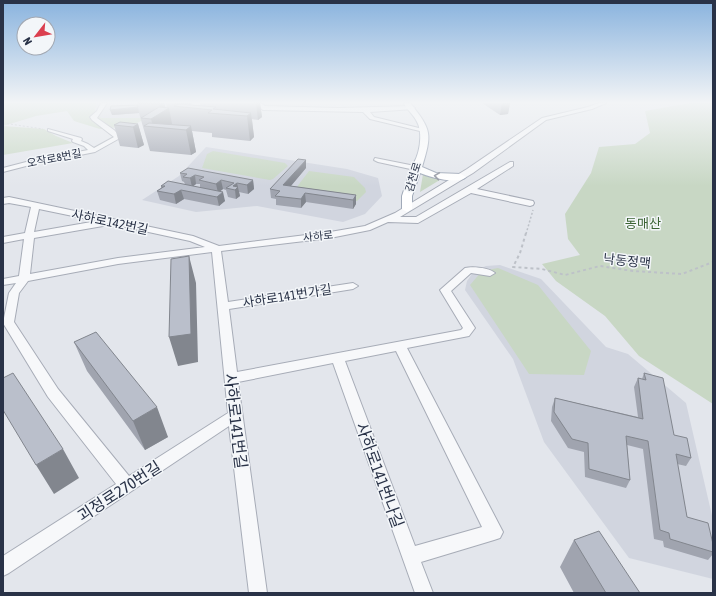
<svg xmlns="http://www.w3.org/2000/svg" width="716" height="596" font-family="'Asap Condensed','Noto Sans KR',sans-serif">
<rect width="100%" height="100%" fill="#e3e6ec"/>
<path fill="#d1d5df" d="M97,103H189L171,113L148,118H102L94,114Z
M206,147L347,169L378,178L382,196L365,214L343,222L257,206L196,212L142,200L179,176Z
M500,265L541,279L606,347L628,354L686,403L713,520V579L629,558L544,442L513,359L465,290L467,281L474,271L486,266Z"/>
<path fill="#c8d7c4" d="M3,103H97L94,114L102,118H148L130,126L100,129L74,121L67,111L36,116L3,126L44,129L56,136L73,143L3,155Z
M690,103H713V404L639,356L605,316L556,281L542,264L580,255L568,239L565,214L591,173L599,147L635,144L650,133L645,111Z
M213,151L285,163L288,166L273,179L270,180L202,168L207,154Z
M309,171L354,177L365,188L366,192L357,201L293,192Z
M423,174L429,177L443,178L420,192Z
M498,268L538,285L591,351L584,375L529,374L470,285L482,271Z"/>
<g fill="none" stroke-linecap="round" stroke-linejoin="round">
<defs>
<path id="minor" d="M101,103H107L97,118L114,130L121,137L120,138L95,152L30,165L3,172V168L30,161L88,150L84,146L73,142L72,141L73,139L48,131V129L81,138L82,139L81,141L88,144L94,148L114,137L92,120L90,117L97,111Z
M255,103H261L265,106L338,108L412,106L415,108L414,109L370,112L374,117L427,130L424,132L370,119L363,112L263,110Z
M599,103H606L592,109L546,120L473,173L400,217H416L510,162H513V166L477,189L533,201L534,203L533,205L530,206L471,193L418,223L388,222L370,230L330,238L221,251L228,302L353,283L358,286L353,289L229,309L237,372L461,330L463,328L440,290L465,268C473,266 490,268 495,273L490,276L471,273L451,291L475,328L469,336L407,348L503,532L500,538L494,540L421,562L433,593H415L333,363L238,382L267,593H249L229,426L9,573L3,576V556L116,484L48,397L3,323L9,293L16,283L3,285V279L19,276L24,239L3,243V237L25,233L31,207L9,203L3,204V198L9,197L193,236L219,246L330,232L365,226L395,213L467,169L542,118L588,107ZM39,209L97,221L34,232ZM107,223L190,241L205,247L118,258L30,274L34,238L103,226ZM212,252L228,413L129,476L58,389L14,322L19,293L28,281L118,264ZM396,351L482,527L415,546L345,361Z
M375,158L415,166L419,168L415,170L378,162L374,160Z"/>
<path id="major" d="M404,103H410C432,130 432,134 422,167L436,173L461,174L466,177C458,185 429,177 420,173L412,196V209L407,212L402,209V196L411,169L410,168C420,158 424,132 416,120C413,114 406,109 404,103Z"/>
</defs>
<use href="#minor" stroke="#a7acb7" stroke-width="2"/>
<use href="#major" stroke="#a1aab9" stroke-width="2"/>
<path stroke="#bdc1c8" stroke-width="1" stroke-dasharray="2 2" stroke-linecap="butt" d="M3,123L43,129"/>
<path stroke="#bdc1c8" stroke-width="1.5" stroke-dasharray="2 2" stroke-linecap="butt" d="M526,234L533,210"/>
<path stroke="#bdc1c8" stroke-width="2" stroke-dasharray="3 3" stroke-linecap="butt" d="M526,233L520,253L513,267L542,269L565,275L600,266L633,271L682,274L713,262"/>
<use href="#minor" fill="#f7f8fa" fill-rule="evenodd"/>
<use href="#major" fill="#fff" fill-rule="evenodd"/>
</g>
<path fill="#a0a4af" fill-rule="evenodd" d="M482,103H510L508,114L500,115Z
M135,104V103H164L166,108H167L166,103H191L192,105L201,106L200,103H260L262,117L258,120L252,119L254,137L250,141L212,137V133L192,131L196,152L191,155L150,151L139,113L112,115L137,105V103Z
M138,124L144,145L138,148L120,146L114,125Z
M306,168L291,186L356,195V204L353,209L306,202L301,208L276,205V199L271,198L270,189Z
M180,173L253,180L254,189L248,194L239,192L240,196L236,199L228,197L226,190L223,189L219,192L225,201L219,206L184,199L176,204L160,200L157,191L161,188V186L185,184L184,182L182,181ZM196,184H200V188L193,186Z
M74,342L168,437L145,450L87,371Z
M644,373L674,435L691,458L686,466L677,464L687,517L713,544V554L708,560L664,547L663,541L654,539L643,449L627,445L630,480L626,488L585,477L584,452L568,448L551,421L552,407L555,398L638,417L634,387L638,378L642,379Z
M574,540L640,593H574L560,567Z"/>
<path fill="#82868e" d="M162,103H164L166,110L169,108L173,129L153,127L151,119L161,113L159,104Z
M174,103H191L192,108L175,107Z
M256,103H260L262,117L258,120Z
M502,103H510L508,114L500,115Z
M138,107L139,113L112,115L110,110Z
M251,113L254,137L250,141L247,116Z
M138,124L144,145L138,148L133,127Z
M191,126L196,152L191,155L186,130Z
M306,160V168L284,194L283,185Z
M195,175L196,184L192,187L190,178Z
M221,180L223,189L218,193L216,184Z
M253,180L254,189L248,194L247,185Z
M237,183L240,196L236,199L235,190L233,186Z
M181,190L184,199L176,204L174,194Z
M223,192L225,201L219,206L217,197Z
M305,193L306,202L301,208V199Z
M356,195V204L353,209V200Z
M189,256L196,283L198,362L178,366L169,337Z
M157,407L168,437L145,450L133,421Z
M63,449L79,478L54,494L36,465Z"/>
<path fill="#babfcb" stroke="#82868e" d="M138,103H162L159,104Z
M179,104L216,107L213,109L251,113L247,116L208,113L212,110L174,106Z
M137,105L138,107L110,110L111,106Z
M159,107L169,108L151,119L141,118Z
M120,122L138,124L133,127L114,125Z
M149,123L191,126L186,130L144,126Z
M298,159L306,160L283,185L356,195L353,200L305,193L301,199L275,196L280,191L270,189Z
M188,168L253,180L247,185L237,183L233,186L238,187L235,190L226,188L234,183L221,180L216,184L199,180L204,177L195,175L190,178L183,177L187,174L180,173Z
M168,181L223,192L217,197L181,190L174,194L157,191L165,186H161Z
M189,256L191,334L169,337L171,259Z
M96,332L157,407L133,421L74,342Z
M13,373L63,449L36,465L3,410V378Z
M644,373L663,378L674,435L687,438L691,458L676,454L687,517L708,523L713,544V552L670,539L669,533L660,530L648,441L626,436L630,480L589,469L588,443L572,439L554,412L555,398L643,419L638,378L646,380Z
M599,531L640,593H606L574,540Z"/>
<defs><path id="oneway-chevron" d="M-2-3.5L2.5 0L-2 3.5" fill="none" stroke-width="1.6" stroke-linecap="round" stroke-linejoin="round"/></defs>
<use stroke="#9498a3" href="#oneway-chevron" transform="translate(437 176) rotate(-172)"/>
<linearGradient id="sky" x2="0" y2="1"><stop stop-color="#89b3de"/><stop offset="0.55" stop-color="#f2f4f6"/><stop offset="1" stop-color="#f2f4f6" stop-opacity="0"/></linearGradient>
<rect width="716" height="186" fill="url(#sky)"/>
<g text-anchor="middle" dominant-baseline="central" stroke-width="3" stroke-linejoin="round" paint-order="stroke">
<g font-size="11" fill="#293247" stroke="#f3f6f9">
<text transform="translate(54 158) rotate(-11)">오작로8번길</text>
<text transform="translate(413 177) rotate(-73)">감천로</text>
<text transform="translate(318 236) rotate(-6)">사하로</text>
</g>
<g font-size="13" fill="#293247" stroke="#f3f6f9">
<text transform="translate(110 222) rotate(12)">사하로142번길</text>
<text transform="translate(627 261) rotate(6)">낙동정맥</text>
<text transform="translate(287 296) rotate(-9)">사하로141번가길</text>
</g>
<g font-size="13" fill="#3c6435" stroke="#f3f6f9">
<text x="643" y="223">동매산</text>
</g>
<g font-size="16" fill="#293247" stroke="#f3f6f9">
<text transform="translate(236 421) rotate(83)">사하로141번길</text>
<text transform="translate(380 475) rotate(70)">사하로141번나길</text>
<text transform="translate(119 491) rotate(-33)">괴정로270번길</text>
</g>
</g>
<rect width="716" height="596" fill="none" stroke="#293247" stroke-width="8"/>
<g transform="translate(36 36) rotate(239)"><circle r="19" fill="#f3f6f9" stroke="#a2a8b2"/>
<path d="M0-3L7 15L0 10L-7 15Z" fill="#db3f4f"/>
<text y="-6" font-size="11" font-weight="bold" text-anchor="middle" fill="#293247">N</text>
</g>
</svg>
